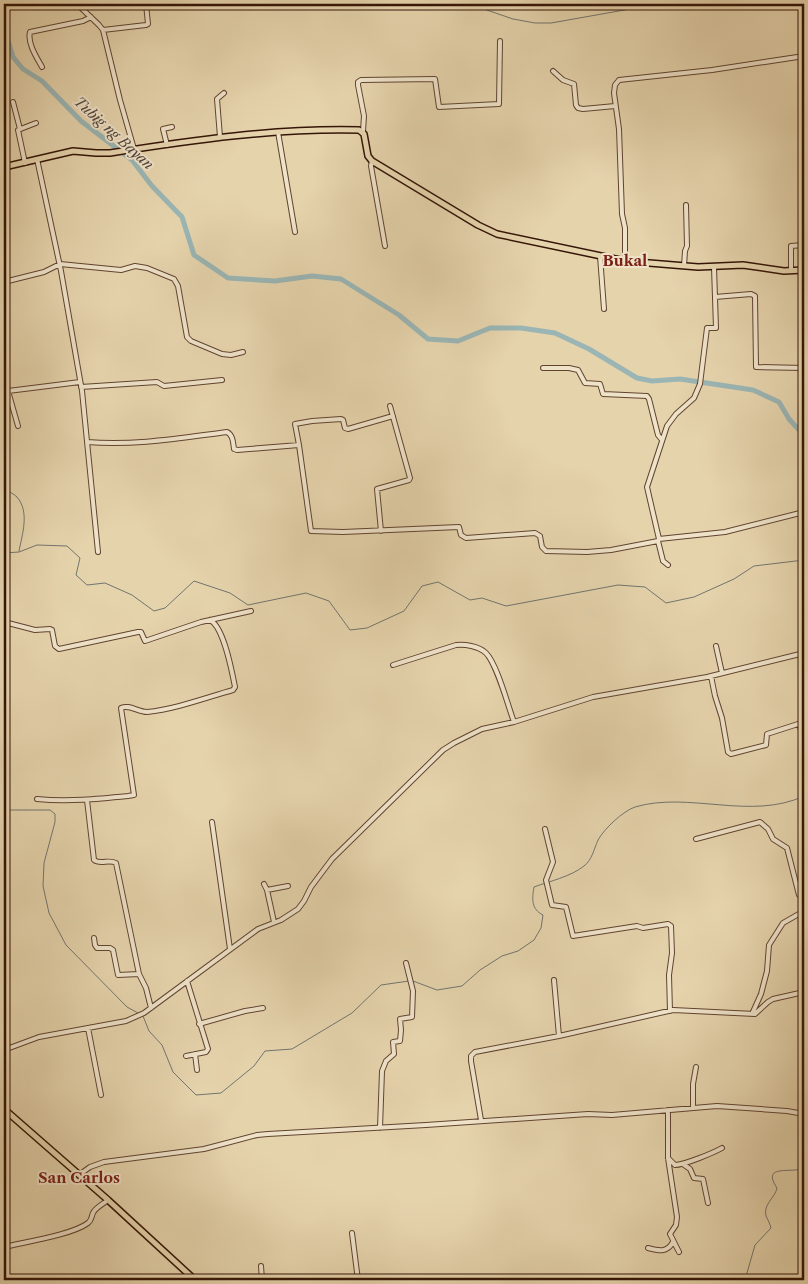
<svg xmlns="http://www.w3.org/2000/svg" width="808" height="1284" font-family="'Libre Caslon Text',serif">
<rect width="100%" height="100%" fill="#e5d3ac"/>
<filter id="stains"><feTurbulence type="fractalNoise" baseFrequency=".004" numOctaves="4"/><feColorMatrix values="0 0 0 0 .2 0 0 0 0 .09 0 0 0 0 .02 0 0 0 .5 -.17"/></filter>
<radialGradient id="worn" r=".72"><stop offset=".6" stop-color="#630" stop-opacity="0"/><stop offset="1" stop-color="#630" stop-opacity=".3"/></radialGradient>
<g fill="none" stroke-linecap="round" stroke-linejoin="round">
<path stroke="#72756f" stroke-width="1" d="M427,4L478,7L513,19L535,23H551L647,6H682L687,4
M4,489C8,491 14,494 17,497C30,512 22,535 19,551
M4,553L19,552L37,545L67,546L80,558L76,575L87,585L105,583L132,595L154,611L165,608L194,581L230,593L248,605L306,593L329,601L350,630L367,628L404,611L422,586L438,582L470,600L482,598L506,606L618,585L645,587L666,603L694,597L734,579L754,566L804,560
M4,810H50L55,814V822L44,863L43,886L49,913L66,945L127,1007L138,1013
M413,981L437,990L462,986L480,970L502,956L518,951L534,940L541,928L543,915C531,909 532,899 534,887C550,881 570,877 584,866C592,860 594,849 598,840C604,829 623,811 635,807C689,791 751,821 804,796
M143,1016L149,1031L162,1045L173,1072L196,1095L221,1093L254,1066L265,1051L292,1049L352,1013L381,985L409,981
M745,1280L755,1245L771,1228C770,1224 768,1220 766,1216C763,1204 775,1198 777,1188C760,1163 794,1174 803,1168L804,1166"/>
<path stroke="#9ab5b4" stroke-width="5" d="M4,27L13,57L23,69L42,81L81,121L132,160L152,186L182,217L194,255L228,278L275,281L312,276L341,279L399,315L428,339L458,341L490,328H521L555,333L589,349L637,378L652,381L680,379L753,390L779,402L789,419L800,431L804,429"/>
<defs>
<path id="minor" d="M77,4L99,25L103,30L120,100L134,149
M103,30L146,25L148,24L146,4
M42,67C37,58 27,43 30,32L83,21L91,17
M553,71L563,80L574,84L576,105L578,108L583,109L615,106
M13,102L20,129
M363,131L364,116L358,85V82L361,80L435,79L439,107L499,104L500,41
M278,132L295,232
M220,137L217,99L224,93
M167,145L163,129L172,127
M37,159L61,271L82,391L98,552
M372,161L371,166L385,246
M25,163L18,130L36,123
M600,256L604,309
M625,261V228L622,214L619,129L614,93L615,85L619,80L712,70L804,56
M684,266L685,251L687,246L686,205
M791,271V246L804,245
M4,282L44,272L60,264L121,270L135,266L147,268L174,279L178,286L187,337L191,341L222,354L231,355L243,352
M715,297L751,294L755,296L756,367L804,368
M543,368H569L578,370L585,383L600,384L603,394L647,396L649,399L658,435L662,440
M81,387L157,382L164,386L222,380
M18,426L8,391L80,382
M87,442C134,446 180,438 227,432C233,435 233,442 234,449L237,450L299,445L311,531L343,532L459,527L461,535L466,538L535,533L540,536L542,547L546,551L587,552L611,550L658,541L659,539L647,487L667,426L676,414L694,398L700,384L707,328H716L714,267
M299,445L295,424L312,421L341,419L343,420L345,428L348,429L393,416
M804,490V498
M381,531L377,489L409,480L410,478L390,406
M659,539L725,532L804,512
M658,541L663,561L668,565
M4,623H8L35,630L50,629L52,630L55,646L59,649L138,632H141L145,641L201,622L251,611
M716,646L722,673
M393,665L456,645C464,644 479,646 486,653C497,664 508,706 514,722
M711,676L715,696L722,718L728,752L731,754L766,745L767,734L798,724L800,726L804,745
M37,799C68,802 98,799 128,796L134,795L121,708C129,704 138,712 147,712C176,709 205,698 233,690L235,687C232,672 224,627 210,620
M87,800L94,860C100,865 109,859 116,863L139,974L146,988L151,1008
M212,822L230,949
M545,829L553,862L546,880L552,905L566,907L573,936L637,926L643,928L668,924L671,926L672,953L669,975L670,1011
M696,839L760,822L768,829L773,839L787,848L799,895L804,898
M264,884L267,890L274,922
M267,890L288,886
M94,938L95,945L97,948H110L113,950L118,975L139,974
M554,980L559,1036
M752,1014L761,994L767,971L769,945L783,923L804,911
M199,1024L245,1011L263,1008
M88,1028L101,1095
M4,1050L39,1037L126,1021L144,1013L258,929L281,920L298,909L304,901L311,887L332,859L443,750L454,743L482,729L514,722L593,697L707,677L804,653
M195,1054L197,1070
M186,1056L206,1052L208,1049L187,981
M693,1107V1084L696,1067
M668,1110V1158L677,1217L676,1225L670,1234L679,1252
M481,1120L471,1061V1056L475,1052L559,1036L673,1010L755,1014L768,1002L773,999L804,992
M380,1128L382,1071L386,1061L394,1054L393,1042L400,1041L401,1030L400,1019L412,1017L413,991L406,963
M668,1158L675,1165C684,1165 713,1153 722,1148
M683,1164L690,1169L694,1178L703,1179L708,1203
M79,1175L90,1167L104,1162L204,1149L257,1135L268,1134L426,1125L588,1114L612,1115L717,1106L787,1111L804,1114
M352,1233L358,1280
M4,1247C24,1242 72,1235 88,1223C92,1220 91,1217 93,1213C95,1208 103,1204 108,1200
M648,1248C659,1251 667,1253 673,1242
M261,1266L262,1280"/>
<path id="major" d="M4,167L73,151L96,153H110C193,140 276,128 359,130L364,134L368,156L372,161L478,225L497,234L625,261L698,267L743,265L784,271L804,270
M4,1109L108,1200L195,1280"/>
</defs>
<use href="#minor" stroke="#614430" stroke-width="6"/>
<use href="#major" stroke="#351507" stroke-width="8"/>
<use href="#minor" stroke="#eee2c9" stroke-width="4"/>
<use href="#major" stroke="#e5d3ac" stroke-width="5"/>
</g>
<g text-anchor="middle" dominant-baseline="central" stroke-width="4" stroke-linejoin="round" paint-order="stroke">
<g font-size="14" font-style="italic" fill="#53453b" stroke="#eee2c9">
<text transform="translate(114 133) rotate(42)">Tubig ng Bayan</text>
</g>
<g font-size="15" font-weight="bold" fill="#7a1f14" stroke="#eee2c9">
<text x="625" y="260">Bukal</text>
<text x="79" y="1177">San Carlos</text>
</g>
</g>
<rect width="808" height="1284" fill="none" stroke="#e5d3ac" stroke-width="20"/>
<rect x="5" y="5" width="798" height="1274" fill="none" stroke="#351507" stroke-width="2.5"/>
<rect x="10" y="10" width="788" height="1264" fill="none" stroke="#351507"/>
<rect width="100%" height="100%" filter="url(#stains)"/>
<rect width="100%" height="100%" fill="url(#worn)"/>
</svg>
